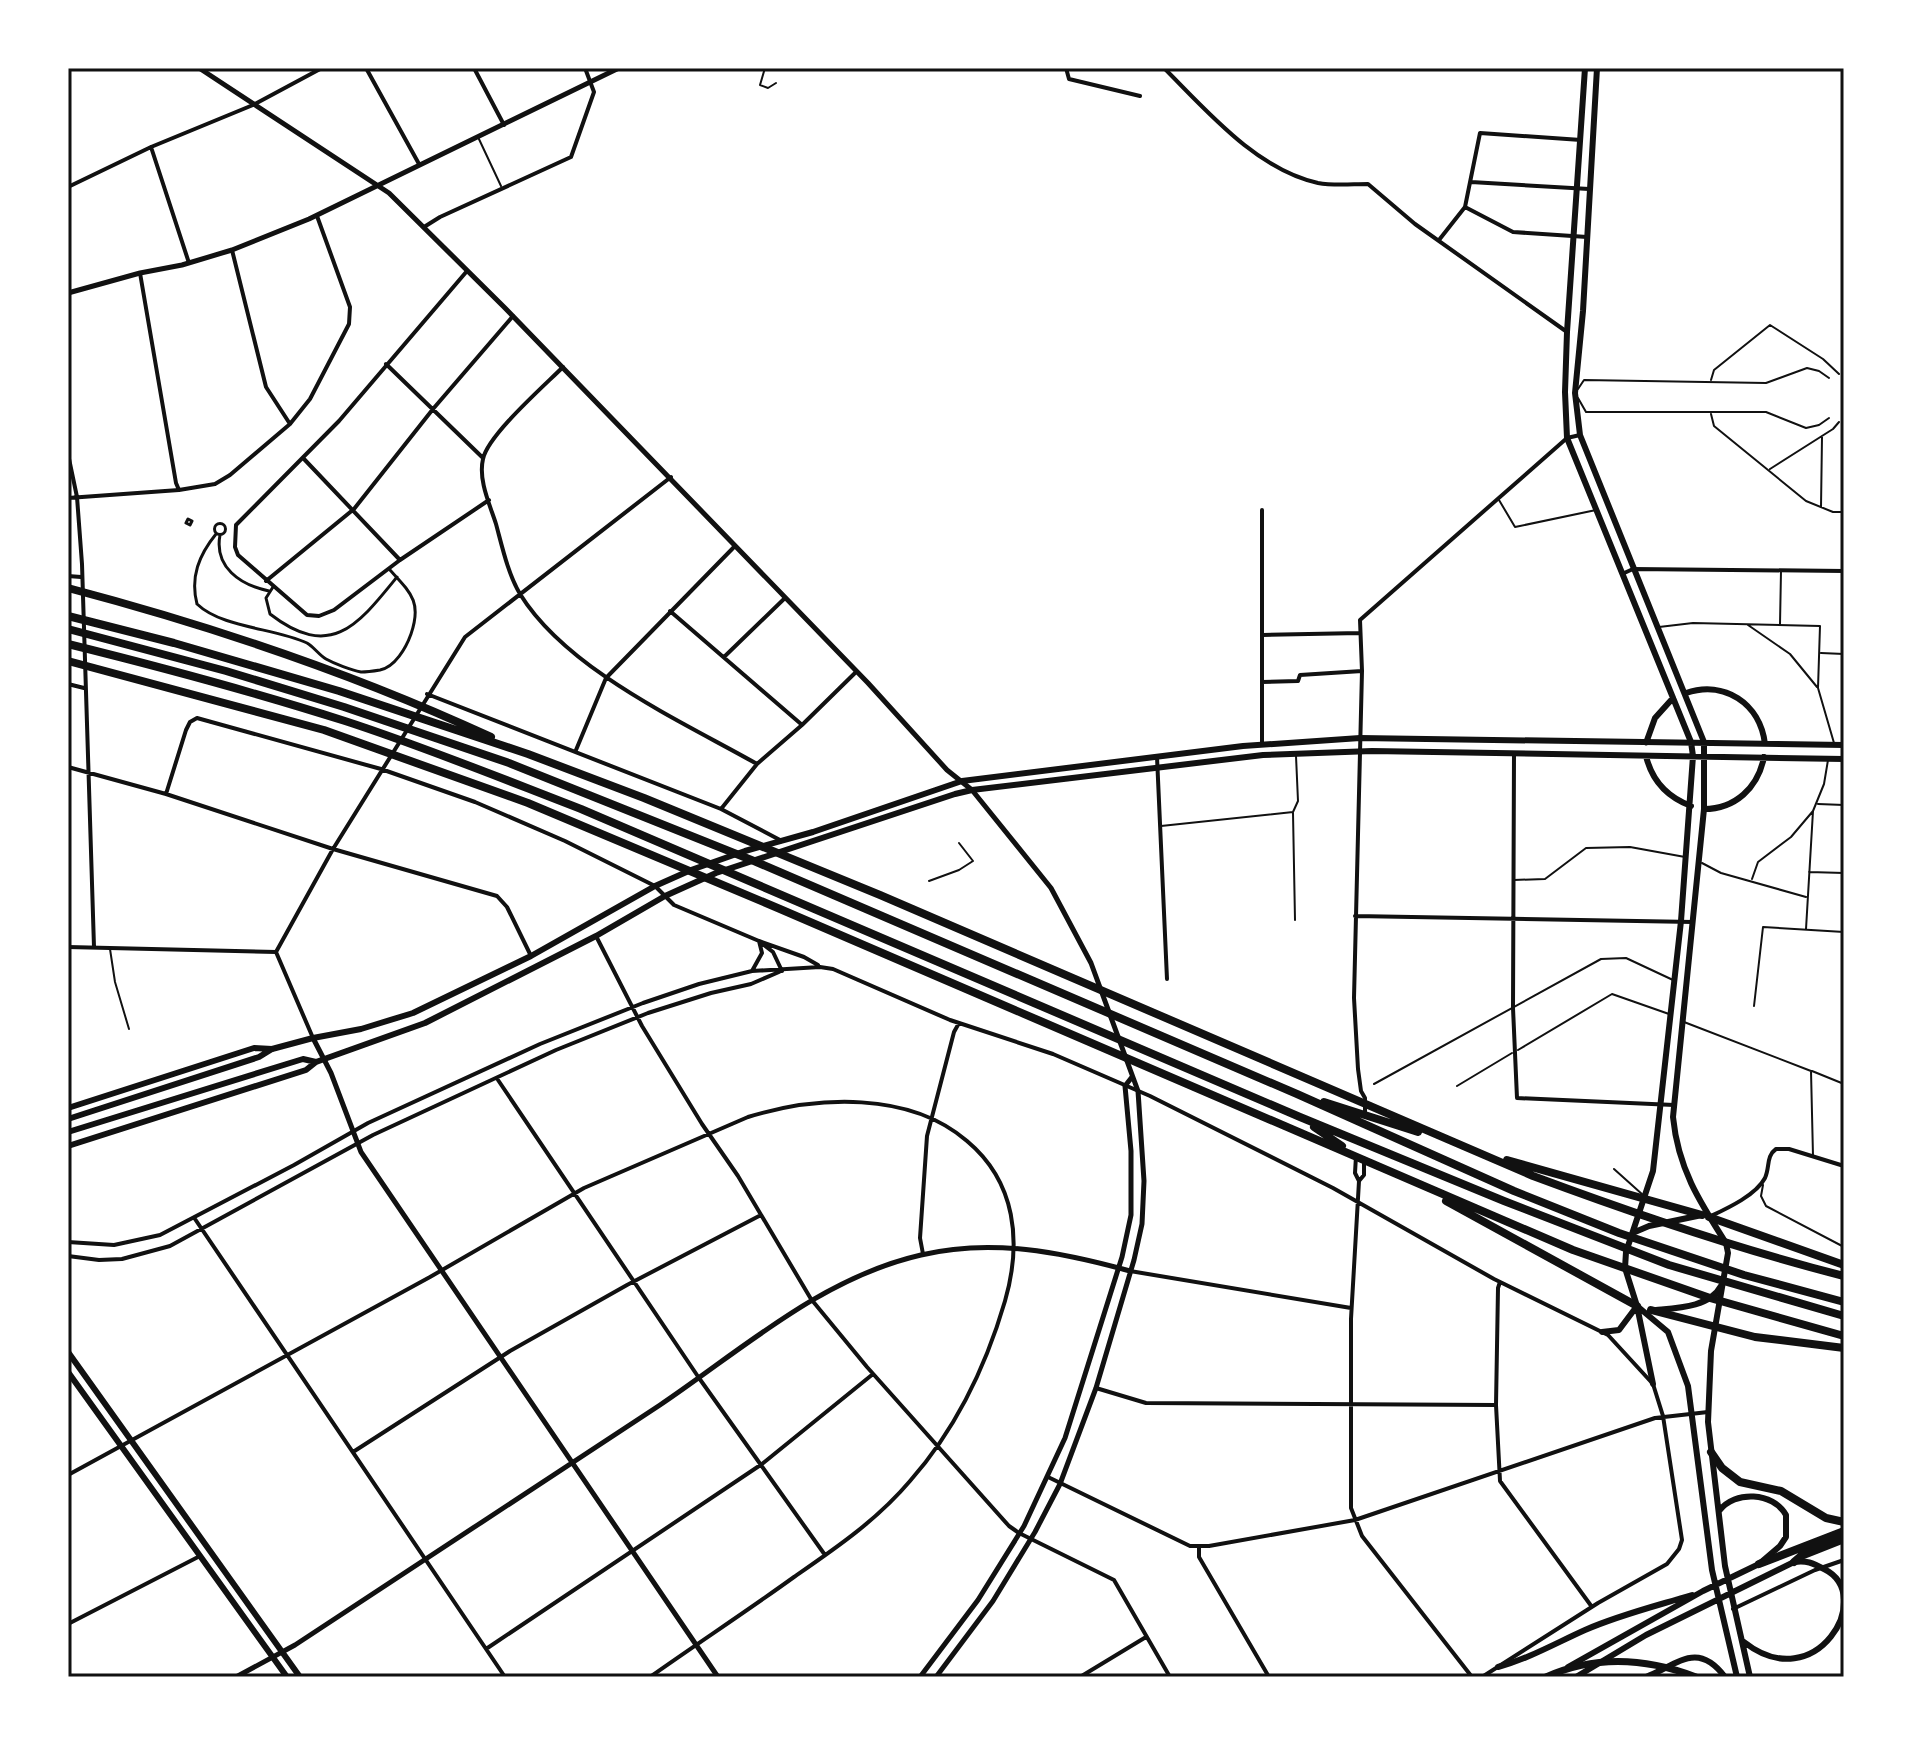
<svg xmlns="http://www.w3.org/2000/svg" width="1912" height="1745" font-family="Raleway,sans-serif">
<rect width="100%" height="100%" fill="#fff"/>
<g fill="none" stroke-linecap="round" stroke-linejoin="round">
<path stroke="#111" stroke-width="2" d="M765,68L760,85L768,88L776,83
M478,137L501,186
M1711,380L1714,370L1770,325L1823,359L1839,374
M1578,389L1584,380L1766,383L1807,368L1819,371L1829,378
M1578,398L1586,412H1766L1806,428L1819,425L1829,418
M1711,414L1714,426L1806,501L1833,512H1844
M1770,469L1833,429L1839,422
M1499,500L1515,527L1596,510
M1821,507L1822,437
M1780,624L1781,571
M1748,625L1790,654L1817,687
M1659,627L1693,623L1820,626L1818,688L1834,743
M1821,653L1844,654
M1818,804L1844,805
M1293,813L1295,920
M1161,826L1293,812L1298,801L1296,756
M1702,863L1721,873L1806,897
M1809,872L1844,873
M1752,879L1758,862L1791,837L1813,811
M1514,880L1545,879L1586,848L1630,847L1685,857
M929,881L959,870L973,861L959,843
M1806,929L1813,811L1824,784L1828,760
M110,949L115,982L129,1029
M1754,1006L1763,927L1844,932
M1684,1022L1811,1071L1813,1156
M1518,1050L1612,994L1669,1014
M1812,1071L1844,1084
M1374,1084L1601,959L1626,958L1673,980
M1457,1086L1512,1053
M1614,1169L1643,1195
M1763,1185L1761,1196L1766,1206L1844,1247"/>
<path stroke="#111" stroke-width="3" d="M188,519L192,521L190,525L186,523Z
M214.5 529a5.5 5.5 0 1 1 11 0a5.5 5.5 0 1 1-11 0Z
M216,534C199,555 190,577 197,604C222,628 275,628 307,643C314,647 319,655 326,659C335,664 351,670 361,672C366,672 374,671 380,670C395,667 406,648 411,634C422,602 411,593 390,570
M220,535C214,567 240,585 269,591
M273,587L266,598L270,614C331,661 358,625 397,577"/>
<path stroke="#111" stroke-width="4" d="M366,68L419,164
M474,68L504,125
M1066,68L1069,79L1140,96
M1164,68C1206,110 1257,170 1318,183C1334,186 1352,184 1368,184L1415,224L1567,332
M151,147L189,263
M1471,182L1589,189
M68,187L151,147L253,105L322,68
M1465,207L1513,232L1587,237
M424,227L440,217L571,157L594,92L585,68
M1439,240L1465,207L1480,133L1581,140
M232,250L266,387L290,424
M467,271L339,421L236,525L235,547L238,555L307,615L319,616L334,610L400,560L489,500
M140,273L176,483L179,490L215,484L230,475L290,424L310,399L349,324L350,307L317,216
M386,364L482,457
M563,367C544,386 488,435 483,459C478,480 490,505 496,524C502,546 508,574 520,594C567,670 681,721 757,764
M68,454L77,497L82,564L94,947
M304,459L400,560
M68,498L179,490
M1622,574L1633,569L1844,571
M68,576L81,577
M266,581L354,509L433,409L513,316
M670,611L801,724
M1263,635L1360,633
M724,657L785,598
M1262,682L1298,681L1300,675L1362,671
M68,684L84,688
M427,694L721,809L780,840
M1262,744V510
M576,750L606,678L735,546
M1514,754L1513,1008L1517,1098L1674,1105
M1157,757L1167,979
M68,767L166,794L333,849L497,896L507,907L531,956
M166,794L186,730L190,722L197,718L381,769L475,802L565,841L655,886L674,905L759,941L773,952L782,971
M721,809L757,764L802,725L856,672
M1355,916L1693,922
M596,936L642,1026L702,1124L738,1176L811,1299L867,1367L1009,1526L1019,1533L1114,1580L1170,1677
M68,947L276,952
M276,952L333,849L465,637L671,477
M276,952L313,1038
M752,971L762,953L759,941L804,957L818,965
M498,1080L699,1378L825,1555
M1365,1113V1098L1361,1091L1358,1069L1354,998L1362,671L1360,620L1567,438L1580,435
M1356,1156L1355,1173L1359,1181L1351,1319V1508L1362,1536L1472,1677
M1359,1181L1364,1175V1161
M1711,1216C1728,1208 1756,1195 1765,1178C1770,1167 1766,1156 1776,1149H1789L1844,1166
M195,1219L505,1677
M68,1242L114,1245L160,1235L294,1165L368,1123L540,1044L643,1003L699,984L752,971L820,967L833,969L950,1020L1053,1054L1150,1096L1333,1188L1494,1279L1608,1335L1653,1384L1663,1416L1682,1540L1679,1549L1667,1564L1598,1603L1482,1677
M923,1254L920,1238L927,1136L954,1032L959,1023
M68,1256L99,1260L122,1259L170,1246L373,1135L556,1050L648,1013L711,993L751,984L779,972
M1130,1271L1351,1308
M1500,1282L1498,1288L1496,1405L1500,1481L1592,1607
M1096,1388L1146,1403L1496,1405
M353,1452L510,1351L627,1285L761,1215
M68,1475L430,1277L584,1188L748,1117C817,1096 909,1091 967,1141C1016,1182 1022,1242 1005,1301C986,1366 956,1429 910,1481C877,1520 836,1548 794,1577C747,1611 698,1643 650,1677
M1048,1477L1190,1546H1209L1355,1520L1655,1418L1708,1412
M1199,1547V1557L1269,1677
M1733,1609L1815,1570L1844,1560
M68,1624L200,1556
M486,1649L762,1464L873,1374
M1080,1677L1146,1637"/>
<path stroke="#111" stroke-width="5" d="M199,68L389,193L504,307L868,683L947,770L972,790L1051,888L1091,963L1138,1091L1144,1181L1142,1224L1134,1260L1096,1388L1060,1484L1035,1532L993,1601L936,1677
M68,293L140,273L182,265L232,250L309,219L619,68
M313,1038L331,1073L361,1152L718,1677
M236,1677L295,1645C417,1565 538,1485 660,1405C743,1349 821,1278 921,1255C991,1238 1061,1252 1130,1271
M920,1677L978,1600L1024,1526L1065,1438L1122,1257L1131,1215V1151L1125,1086L1132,1077"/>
<path stroke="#111" stroke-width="6" d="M1585,68L1567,332L1565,392L1567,438L1691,742L1693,756L1681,921L1653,1171L1626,1252L1625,1268L1637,1306L1653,1384
M1597,68L1583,311L1575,393L1580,435L1704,742V809L1673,1117C1678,1168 1699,1201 1726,1243L1728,1253L1711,1351L1708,1422L1725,1566L1750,1677
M1686,693C1724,680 1760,703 1765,744
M1646,743L1655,718L1673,698
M1646,756C1652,781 1667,797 1691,806
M1704,809C1735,809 1758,788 1764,757
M68,1108L254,1048L272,1049
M68,1119L259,1057L272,1049L313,1038L361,1029L413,1013L531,956L655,886L691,870L745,851L813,832L962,781L1243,746L1360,738L1844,745
M68,1132L303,1059L316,1062
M68,1146L306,1070L316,1062L425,1023L596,936L665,896L716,873L955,794L972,790L1263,755L1372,751L1844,759
M1635,1232L1649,1226L1702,1215
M1637,1306L1668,1332L1688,1386L1712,1570L1737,1677
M1656,1310C1678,1308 1710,1307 1721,1286
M1602,1332L1619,1330L1637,1306
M68,1352L300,1677
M68,1372L287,1677
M1498,1667C1528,1659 1556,1643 1585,1630C1619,1615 1656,1606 1692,1595
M1568,1667L1703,1591L1759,1564L1780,1546L1786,1537V1515C1773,1492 1735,1490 1719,1511
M1576,1677L1646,1635L1794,1562C1806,1560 1813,1563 1824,1569C1877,1595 1816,1699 1744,1642
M1646,1677C1677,1665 1697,1640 1725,1677"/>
<path stroke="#111" stroke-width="7" d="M1546,1677C1595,1655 1646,1658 1696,1677"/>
<path stroke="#111" stroke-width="8" d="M68,588C212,626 355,674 491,737
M68,616L174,643L339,691L528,754L644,798L880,895L1533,1176C1635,1214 1737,1249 1844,1276
M68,629L226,671L344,707L509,763L754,861L1297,1094L1514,1191L1619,1233L1744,1275L1844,1302
M68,644C161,667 254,692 345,721C425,747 503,779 581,809L1300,1117L1504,1201L1669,1265L1844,1316
M68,661L324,730L528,803L780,909L1573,1250L1710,1298L1844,1336
M1324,1102L1418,1132
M1314,1127L1342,1146
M1507,1160L1702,1215
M1446,1201L1637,1306
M1709,1217L1844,1265
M1651,1310L1755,1337L1844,1348
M1711,1452L1722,1468L1740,1482L1781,1491L1826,1518L1844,1522
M1794,1562L1801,1556L1844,1539
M1759,1564L1844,1531"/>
</g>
<rect width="1912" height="1745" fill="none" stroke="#ffffff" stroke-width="140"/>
<rect x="70" y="70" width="1772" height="1605" fill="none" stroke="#111" stroke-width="3"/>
</svg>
